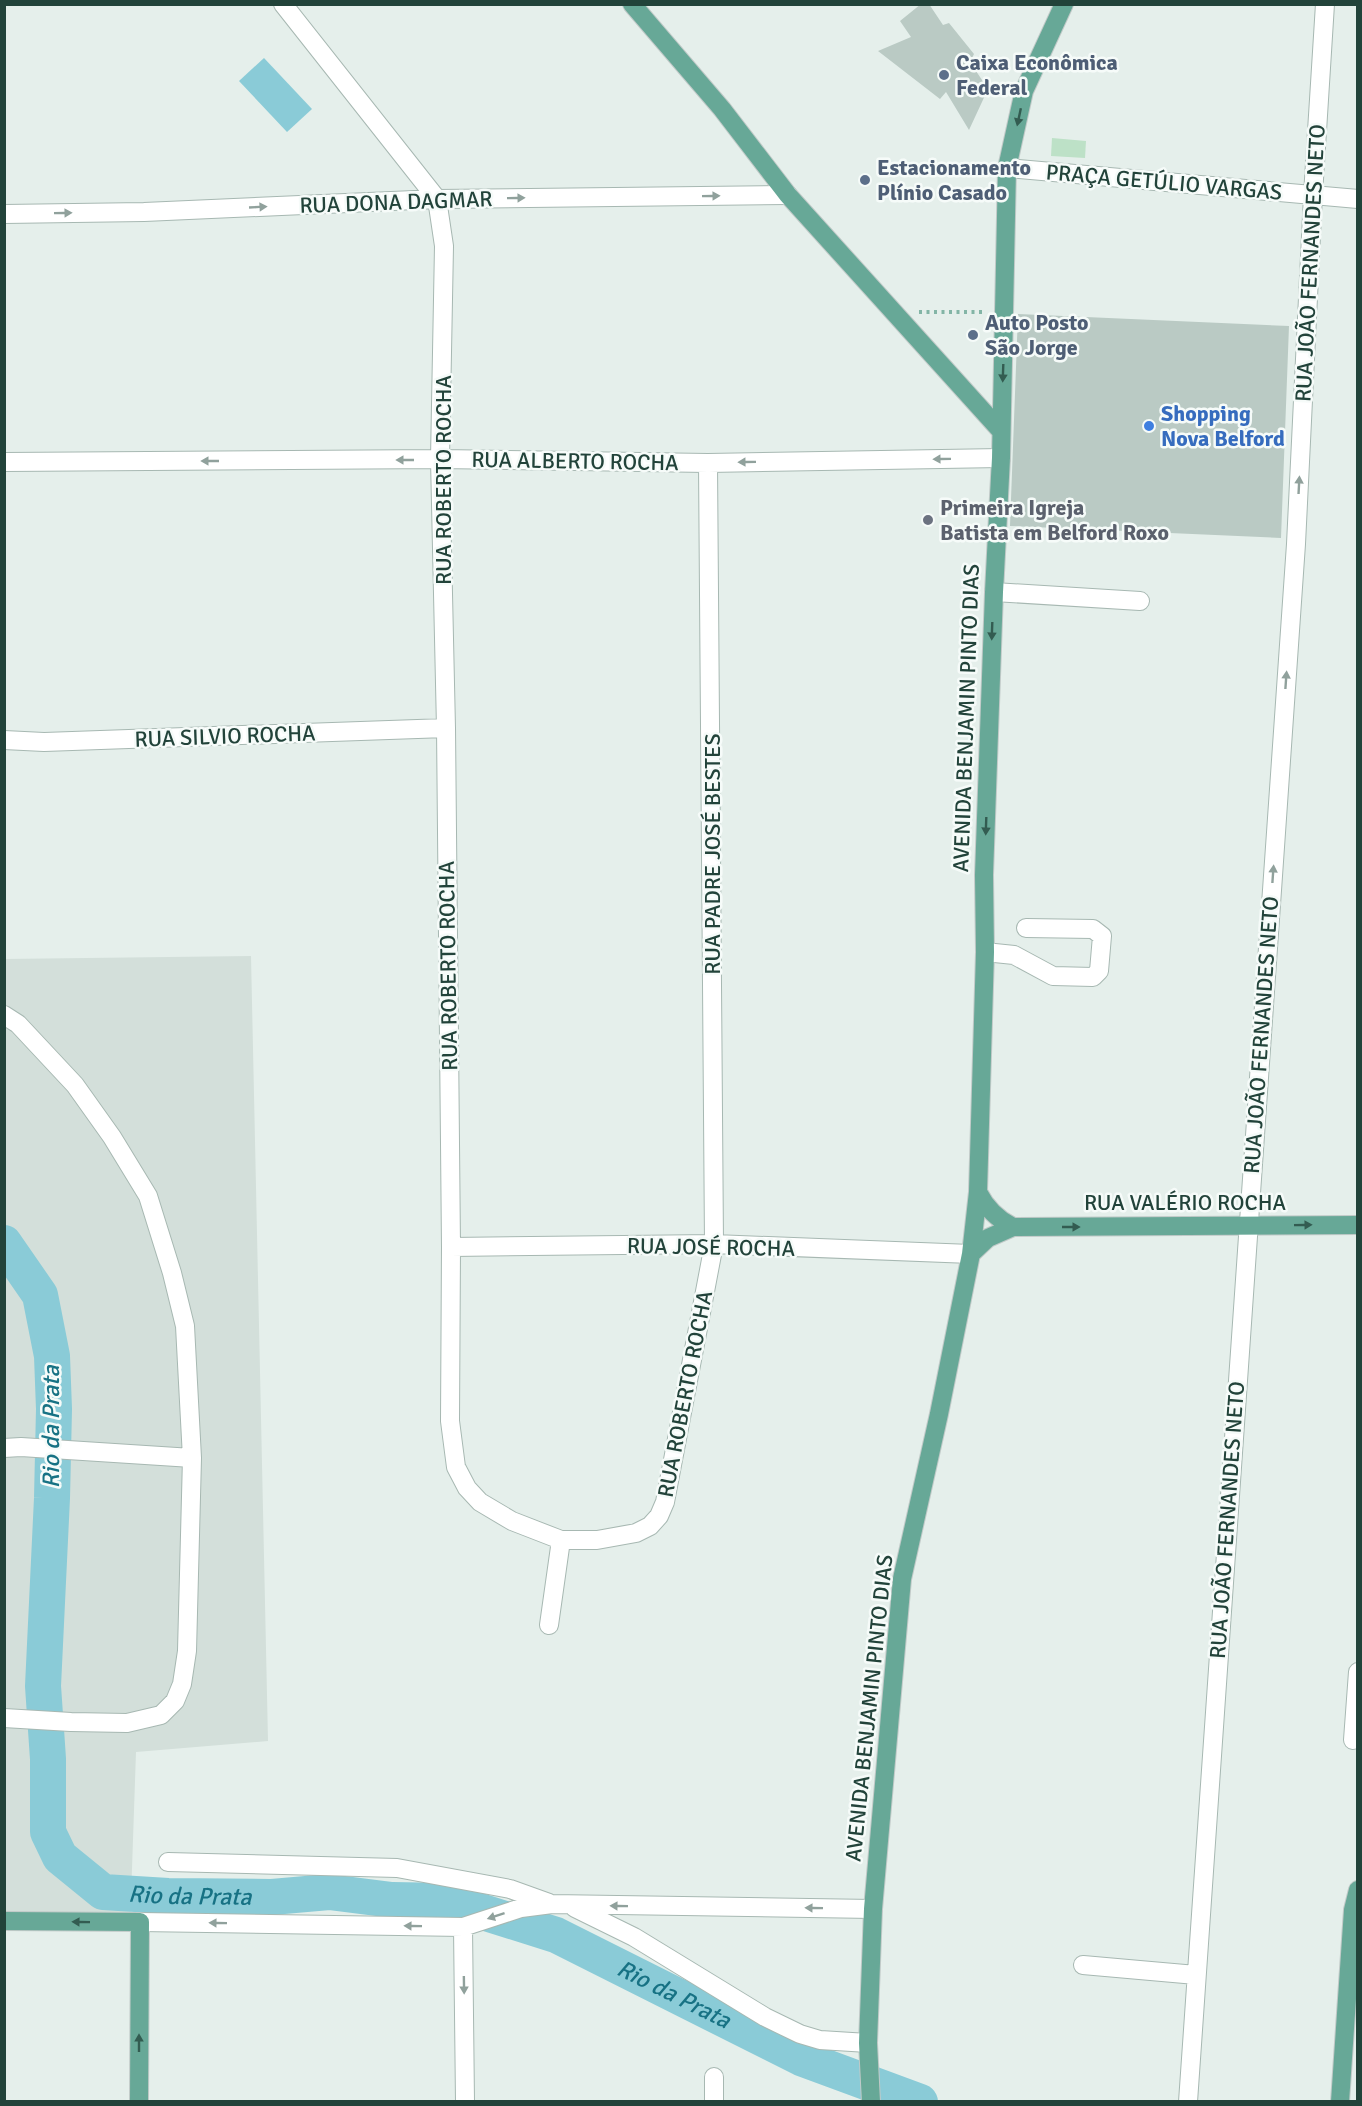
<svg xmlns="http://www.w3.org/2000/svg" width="1362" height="2106" font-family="Signika,sans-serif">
<rect width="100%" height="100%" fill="#e5efeb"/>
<path fill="#d3dfda" d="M251,956L268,1741L136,1752L130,1927L5,1919L4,959Z"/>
<path fill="#bde1c7" d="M1052,138L1086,141L1085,158L1051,156Z"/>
<path fill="#8acbd7" d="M264,58L312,109L287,132L239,81Z"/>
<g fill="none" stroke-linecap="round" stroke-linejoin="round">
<path stroke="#8acbd7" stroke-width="36" id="s1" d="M4,1243L40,1295L52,1356L54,1409L52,1498L43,1686L48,1759V1832L60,1857L103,1892L168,1896L272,1897L329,1892L392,1900L448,1901L556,1935L801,2058L920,2102"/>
</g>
<path fill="#bacac4" d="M921,4H929L943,25L949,23L974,54L970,62L988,89L969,130L946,92L940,99L878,51L911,37L900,21Z
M1018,314L1289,326L1281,538L1010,526Z"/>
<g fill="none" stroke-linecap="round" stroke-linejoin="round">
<defs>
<path id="minor" d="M283,4L437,199L444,246L440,459L446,728L451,1247L450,1421L456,1467L467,1488L480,1502L512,1521L561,1540H597L636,1533L650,1526L659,1516L665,1502L714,1244L708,463
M1007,168L1358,199
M4,214L144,212L437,199L788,195
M4,462L440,459L708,463L1001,458
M994,592L1140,601
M4,740L44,742L446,728
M985,952L1014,955L1053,976L1093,977L1099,971L1102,936L1093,929L1026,928
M4,1015L18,1024L75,1085L112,1137L148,1196L172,1273L185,1326L192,1458L187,1651L182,1684L175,1701L161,1715L127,1723L71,1722L4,1718
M451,1247L714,1244L971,1254
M4,1448L21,1447L192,1458
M549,1625L561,1540
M1353,1740L1358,1672
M168,1862L397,1868L510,1889L549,1903
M575,1908L634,1937L765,2017L800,2034L820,2040L868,2043
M140,1922L463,1927L521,1908L552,1904L873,1909
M463,1927L465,2102
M1083,1965L1196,1975
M714,2102V2077
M1188,2102L1296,544L1313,195L1325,4"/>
<path id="major" d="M632,4L722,109L788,195L1001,431
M978,1192C986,1208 997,1219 1013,1227
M971,1254L988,1238L1013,1227L1358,1225
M4,1921L140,1922L139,2102
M871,2102L868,2043L873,1909L902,1579L939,1414L971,1254L978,1192L985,952L984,875L994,592L1001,458L1007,168L1024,91L1064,4
M1340,2102L1353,1910L1358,1890"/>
</defs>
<use href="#minor" stroke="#a7b8b2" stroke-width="20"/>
<use href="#major" stroke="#c1cac8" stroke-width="20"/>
<path stroke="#83b5a6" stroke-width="4" stroke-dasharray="3 4.5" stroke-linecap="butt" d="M919,312H986"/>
<use href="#minor" stroke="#fff" stroke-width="18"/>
<use href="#major" stroke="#67a897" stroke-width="18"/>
</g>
<defs><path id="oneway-solid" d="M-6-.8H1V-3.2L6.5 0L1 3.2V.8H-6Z" transform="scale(1.5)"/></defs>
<g fill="#335c51">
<use href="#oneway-solid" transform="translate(1019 117) rotate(102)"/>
<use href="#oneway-solid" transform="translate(1003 373) rotate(92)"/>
<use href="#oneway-solid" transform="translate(992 631) rotate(92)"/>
<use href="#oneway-solid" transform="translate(986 826) rotate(92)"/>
<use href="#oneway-solid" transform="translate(1303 1225) rotate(-1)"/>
<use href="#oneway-solid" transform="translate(1071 1227)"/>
<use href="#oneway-solid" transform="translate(81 1922) rotate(-179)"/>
<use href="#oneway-solid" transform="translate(139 2043) rotate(-90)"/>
</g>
<g fill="#90a19c">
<use href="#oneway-solid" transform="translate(711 196) rotate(-1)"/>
<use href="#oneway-solid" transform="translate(516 198) rotate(-1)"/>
<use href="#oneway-solid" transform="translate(258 207) rotate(-3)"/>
<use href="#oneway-solid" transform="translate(63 213) rotate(-1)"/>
<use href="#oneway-solid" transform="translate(942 459) rotate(179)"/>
<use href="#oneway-solid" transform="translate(405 460) rotate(180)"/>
<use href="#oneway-solid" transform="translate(210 461) rotate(180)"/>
<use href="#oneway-solid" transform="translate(747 462) rotate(179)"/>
<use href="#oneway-solid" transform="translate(1299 485) rotate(-87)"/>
<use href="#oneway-solid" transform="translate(1286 680) rotate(-86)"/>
<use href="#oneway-solid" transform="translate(1273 874) rotate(-86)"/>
<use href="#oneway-solid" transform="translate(619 1906) rotate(-179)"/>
<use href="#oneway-solid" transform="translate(814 1908) rotate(-179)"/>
<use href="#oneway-solid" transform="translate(496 1916) rotate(162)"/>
<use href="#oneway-solid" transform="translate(218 1923) rotate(-179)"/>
<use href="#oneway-solid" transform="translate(413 1926) rotate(-179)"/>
<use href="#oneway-solid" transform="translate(464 1985) rotate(89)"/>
</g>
<g fill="#5c6f8a" stroke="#f6fbf9" stroke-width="2">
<circle cx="944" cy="75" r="6"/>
<circle cx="865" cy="180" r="6"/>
<circle cx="973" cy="335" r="6"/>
</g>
<circle fill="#3f7fe0" stroke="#f6fbf9" stroke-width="2" cx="1149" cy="426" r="6"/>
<circle fill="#6b7280" stroke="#f6fbf9" stroke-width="2" cx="928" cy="520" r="6"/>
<g text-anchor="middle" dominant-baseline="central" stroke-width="5" stroke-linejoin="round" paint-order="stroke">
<g font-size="22" font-weight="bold" fill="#4e5e75" stroke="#f6fbf9" text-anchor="start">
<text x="956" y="62">Caixa Econômica<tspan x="956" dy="25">Federal</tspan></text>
<text x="877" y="167">Estacionamento<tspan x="877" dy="25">Plínio Casado</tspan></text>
<text x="985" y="322">Auto Posto<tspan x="985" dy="25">São Jorge</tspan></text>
</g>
<g font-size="22" fill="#22433a" stroke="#f6fbf9">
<text transform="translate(1164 182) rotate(5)">PRAÇA GETÚLIO VARGAS</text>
<text transform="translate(396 202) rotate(-2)">RUA DONA DAGMAR</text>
<text transform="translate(1310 263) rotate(-87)">RUA JOÃO FERNANDES NETO</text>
<text transform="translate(575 461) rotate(1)">RUA ALBERTO ROCHA</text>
<text transform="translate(443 480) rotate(-90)">RUA ROBERTO ROCHA</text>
<text transform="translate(966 718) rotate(-88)">AVENIDA BENJAMIN PINTO DIAS</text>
<text transform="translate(225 736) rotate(-2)">RUA SILVIO ROCHA</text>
<text transform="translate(712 854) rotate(-90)">RUA PADRE JOSÉ BESTES</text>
<text transform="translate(448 966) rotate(-91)">RUA ROBERTO ROCHA</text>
<text transform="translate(1261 1035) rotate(-86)">RUA JOÃO FERNANDES NETO</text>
<text x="1185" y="1202">RUA VALÉRIO ROCHA</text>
<text transform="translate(711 1247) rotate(1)">RUA JOSÉ ROCHA</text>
<text transform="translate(685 1394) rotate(-79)">RUA ROBERTO ROCHA</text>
<text transform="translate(1227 1520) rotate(-86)">RUA JOÃO FERNANDES NETO</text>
<text transform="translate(869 1708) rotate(-84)">AVENIDA BENJAMIN PINTO DIAS</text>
</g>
<g font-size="22" font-weight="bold" fill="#366cbe" stroke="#f6fbf9" text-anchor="start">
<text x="1161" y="413">Shopping<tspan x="1161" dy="25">Nova Belford</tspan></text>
</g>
<g font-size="22" font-weight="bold" fill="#5b616d" stroke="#f6fbf9" text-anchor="start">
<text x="940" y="507">Primeira Igreja<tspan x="940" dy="25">Batista em Belford Roxo</tspan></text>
</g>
<g font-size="24" font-style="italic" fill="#177284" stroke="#f6fbf9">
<text transform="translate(51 1427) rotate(-90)">Rio da Prata</text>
<text stroke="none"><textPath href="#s1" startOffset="772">Rio da Prata</textPath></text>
<text stroke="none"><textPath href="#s1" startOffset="1276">Rio da Prata</textPath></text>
</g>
</g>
<rect width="1362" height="2106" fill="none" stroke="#22433a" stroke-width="12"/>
</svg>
